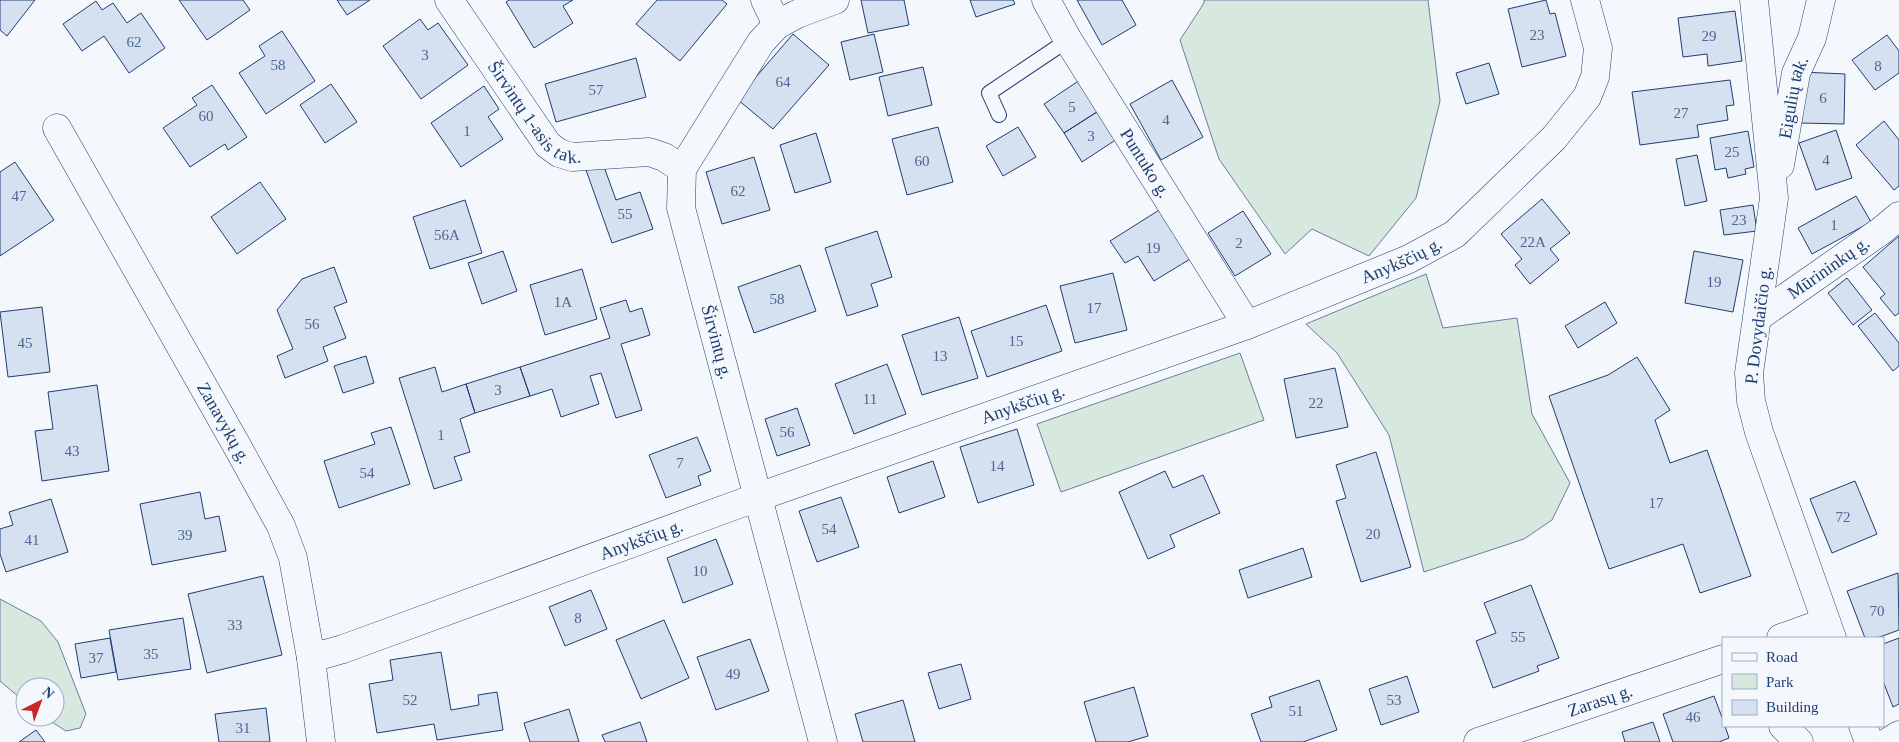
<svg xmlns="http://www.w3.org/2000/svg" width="1899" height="742" font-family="Georgia,serif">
<rect width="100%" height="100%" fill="#f4f7fb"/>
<path fill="#d7e8df" stroke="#687fa3" d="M1204,0H1428L1440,101L1416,198L1369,256L1312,229L1285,254L1219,159L1180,40L1204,3Z
M1426,274L1443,328L1517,318L1532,414L1570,483L1552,520L1524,539L1424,572L1389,435L1337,353L1306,324Z
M1240,353L1264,420L1061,492L1037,424Z
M0,599L41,621L58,642L86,714L80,728L66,731L44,717H55V687H25V702L0,681Z"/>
<path fill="#d5e0f0" stroke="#1d3f73" d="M0,0H35L7,36L0,30Z
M179,0H243L250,10L207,40Z
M337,0H370L347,15Z
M509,0H573L563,6L573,23L534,48L506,2Z
M657,0H722L727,4L680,61L636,24Z
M861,0H904L909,25L868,33Z
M970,0H1013L1015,4L976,17Z
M1077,0H1122L1136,25L1102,45Z
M1546,0L1550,14L1555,13L1566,56L1522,67L1508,9Z
M96,1L102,10L113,3L127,23L141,13L165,48L129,73L104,36L82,51L63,24Z
M1735,11L1742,61L1708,66L1707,54L1683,57L1678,18Z
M420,19L428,30L438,23L468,65L421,99L383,46Z
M282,31L315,81L266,114L239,73L265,56L259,46Z
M793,34L829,65L773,129L737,99Z
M874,34L883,72L850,80L841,42Z
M1887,35L1899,51V73L1875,90L1852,60Z
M636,58L646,97L556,122L545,84Z
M1489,63L1499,94L1466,104L1456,73Z
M923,67L932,105L888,116L879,77Z
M1802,72L1845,74L1844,124L1800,123Z
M1080,80L1100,110L1064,133L1044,104Z
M1172,80L1203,137L1161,160L1130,104Z
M1730,80L1734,105L1726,106L1728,120L1697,125L1699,137L1640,145L1632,92Z
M331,84L357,122L325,143L300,105Z
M212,85L247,137L228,150L225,144L190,167L163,128L197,105L192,98Z
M484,86L499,109L488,117L503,139L461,167L431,123Z
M1100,110L1117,139L1082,162L1064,133Z
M1884,121L1899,140V186L1894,190L1856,145Z
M938,127L953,182L907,195L892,139Z
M1018,127L1036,157L1003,176L986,146Z
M1836,130L1852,178L1816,190L1799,143Z
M1748,131L1754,167L1745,169L1746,174L1728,178L1726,168L1715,170L1710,138Z
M816,133L831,182L795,193L780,145Z
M1697,155L1707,201L1685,206L1676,159Z
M754,157L770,210L722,224L706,172Z
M15,162L54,220L0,256V172Z
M603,164L616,200L640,192L653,229L612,243L586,170Z
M260,182L286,219L237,254L211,217Z
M1856,196L1871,222L1812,254L1798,228Z
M1542,199L1570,233L1550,249L1559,260L1530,284L1515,265L1522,259L1501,234Z
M465,200L482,253L430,269L413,217Z
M1753,205L1757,231L1724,235L1720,210Z
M1164,207L1195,256L1154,281L1138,256L1125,263L1110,241Z
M1243,211L1271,254L1235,276L1208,233Z
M877,231L892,277L871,284L878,306L847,316L825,248Z
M1899,236V313L1895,316L1880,298L1885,294L1863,267Z
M503,251L517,291L482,304L468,263Z
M1694,251L1743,260L1733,312L1685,303Z
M800,265L816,311L754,333L738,287Z
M334,267L347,302L334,307L346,338L323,347L328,361L285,378L277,356L293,349L277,310L302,279Z
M582,269L597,319L545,335L530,285Z
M1113,273L1127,330L1075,343L1060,286Z
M1847,278L1872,310L1853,325L1828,293Z
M626,300L630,312L642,308L650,335L621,344L642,410L616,418L601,373L590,376L599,404L561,417L552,389L530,396L520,367L610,338L600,308Z
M1605,302L1617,323L1578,348L1565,326Z
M1046,305L1062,351L987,377L971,331Z
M42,307L50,372L8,377L0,312Z
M1875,313L1899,343V366L1893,371L1858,326Z
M959,317L978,378L922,395L902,335Z
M366,356L374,383L343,393L334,366Z
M1637,357L1670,410L1655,420L1670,463L1707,450L1751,576L1700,593L1683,544L1609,569L1549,396L1608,375Z
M887,364L906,414L854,434L835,384Z
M435,367L442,392L466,384L475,413L460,419L470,452L454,457L462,480L434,489L399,378Z
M520,367L530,396L475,413L466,384Z
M1335,368L1348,427L1296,438L1284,379Z
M97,385L109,471L42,481L35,431L53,429L48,392Z
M797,408L810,445L777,456L765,419Z
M391,427L410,484L339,508L324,461L375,444L371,433Z
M1017,429L1034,485L978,503L960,447Z
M697,437L711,471L698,476L701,485L666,498L649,455Z
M1376,452L1411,567L1361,582L1336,501L1346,498L1336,465Z
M933,461L945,497L899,513L887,477Z
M1165,471L1173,488L1203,475L1220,513L1170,535L1175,547L1148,559L1119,492Z
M1855,481L1877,534L1832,553L1810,499Z
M200,492L205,519L219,516L226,551L152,565L140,504Z
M841,497L859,547L817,562L799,511Z
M51,499L68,552L6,572L0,554V529L13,525L9,512Z
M716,539L733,584L683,603L667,558Z
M1303,548L1312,577L1248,598L1239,570Z
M1898,573L1899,630L1877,638H1865L1847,591Z
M263,576L282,655L207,673L188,594Z
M1531,585L1559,658L1537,666L1539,671L1493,688L1476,641L1496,633L1484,603Z
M591,590L607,629L565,646L549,607Z
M183,618L191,669L118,680L109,630Z
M664,620L689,678L641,699L616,640Z
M110,638L116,672L81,678L75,644Z
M1899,638V704L1893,707L1883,681V644Z
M750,639L769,691L716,710L697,657Z
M441,652L451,710L479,705L478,695L497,692L503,730L437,740L434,724L377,733L369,684L393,680L390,660Z
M961,664L971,699L939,709L928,673Z
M1407,676L1419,712L1381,725L1369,689Z
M1319,680L1337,730L1303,742H1261L1251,714L1272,707L1269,697Z
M1134,687L1148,736L1128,742H1096L1084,702Z
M1714,696L1723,720V726H1725L1729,738L1719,742H1673L1663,714Z
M903,700L915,742H863L855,714Z
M266,708L270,742H219L215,714Z
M569,709L579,742H530L524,723Z
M640,722L647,742H605L602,735Z
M1653,722L1660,742H1625L1622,732Z
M36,730L45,742H19Z"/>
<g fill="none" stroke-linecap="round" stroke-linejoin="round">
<defs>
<path id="service" d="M999,115L989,93L1068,40"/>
<g id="minor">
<path id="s1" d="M449,0L548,145L559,153L572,157L649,152L664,157L682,169"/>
<path d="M765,0L777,25"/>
<path id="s2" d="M1046,0L1068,40L1247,325"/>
<path d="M1754,0L1774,198L1749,373L1751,401L1759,432L1832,638"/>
<path id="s3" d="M57,128L237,446L281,526L293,558L311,658L321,742"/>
<path id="s4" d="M1780,165L1796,73L1812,38L1821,0"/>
<path id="s5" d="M1758,317L1881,231L1899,216"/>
<path d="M1781,638L1826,622"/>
<path id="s6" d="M311,658L343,649L758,497L1247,325L1409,259L1455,234L1554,138L1587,97L1595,77L1598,48L1585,0"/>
<path d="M1783,726L1799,742"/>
<path d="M1863,726L1869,742"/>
<path d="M823,742L681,208L682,169L761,42L777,25L797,14L835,0"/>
<path id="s7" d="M1478,742L1723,659"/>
<path d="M1888,742L1899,735"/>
</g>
</defs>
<use href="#service" stroke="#1d3f73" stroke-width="16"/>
<use href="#minor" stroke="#1d3f73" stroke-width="29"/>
<use href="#service" stroke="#f4f7fb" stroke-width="14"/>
<use href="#minor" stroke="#f4f7fb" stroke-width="28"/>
</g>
<g text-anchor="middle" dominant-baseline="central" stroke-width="4" stroke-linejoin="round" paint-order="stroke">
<g font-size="15" fill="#4b6792">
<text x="1537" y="35">23</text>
<text x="1709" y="36">29</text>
<text x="134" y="42">62</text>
<text x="425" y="55">3</text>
<text x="278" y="65">58</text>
<text x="1878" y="66">8</text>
<text x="783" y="82">64</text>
<text x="596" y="90">57</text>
<text x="1823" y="98">6</text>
<text x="1072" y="107">5</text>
<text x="1681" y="113">27</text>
<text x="206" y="116">60</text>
<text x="1166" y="120">4</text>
<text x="467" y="131">1</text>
<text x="1091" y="136">3</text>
<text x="1732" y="152">25</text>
<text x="1826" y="160">4</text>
<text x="922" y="161">60</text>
<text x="738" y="191">62</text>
<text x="19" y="196">47</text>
<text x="625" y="214">55</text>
<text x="1739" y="220">23</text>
<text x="1834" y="225">1</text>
<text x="447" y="235">56A</text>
<text x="1533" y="242">22A</text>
<text x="1239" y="243">2</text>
<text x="1153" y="248">19</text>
<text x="1714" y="282">19</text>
<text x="777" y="299">58</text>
<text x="563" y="302">1A</text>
<text x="1094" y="308">17</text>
<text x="312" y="324">56</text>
<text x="1016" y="341">15</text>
<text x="25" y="343">45</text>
<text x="940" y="356">13</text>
<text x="498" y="390">3</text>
<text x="870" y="399">11</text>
<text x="1316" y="403">22</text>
<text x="787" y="432">56</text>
<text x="441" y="435">1</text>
<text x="72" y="451">43</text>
<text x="680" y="463">7</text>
<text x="997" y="466">14</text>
<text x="367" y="473">54</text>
<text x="1656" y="503">17</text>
<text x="1843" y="517">72</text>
<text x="829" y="529">54</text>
<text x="1373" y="534">20</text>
<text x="185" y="535">39</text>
<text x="32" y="540">41</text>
<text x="700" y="571">10</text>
<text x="1877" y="611">70</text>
<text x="578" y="618">8</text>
<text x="235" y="625">33</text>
<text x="1518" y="637">55</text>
<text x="151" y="654">35</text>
<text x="96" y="658">37</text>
<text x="733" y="674">49</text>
<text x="410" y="700">52</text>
<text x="1394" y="700">53</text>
<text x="1296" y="711">51</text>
<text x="1693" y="717">46</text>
<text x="243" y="728">31</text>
</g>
<g font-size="18" fill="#1d3f73" stroke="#f4f7fb">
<text stroke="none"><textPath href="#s4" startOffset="69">Eigulių tak.</textPath></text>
<text stroke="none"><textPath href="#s1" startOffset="144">Širvintų 1-asis tak.</textPath></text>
<text stroke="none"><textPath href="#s2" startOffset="191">Puntuko g.</textPath></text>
<text stroke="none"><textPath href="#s6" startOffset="1161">Anykščių g.</textPath></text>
<text stroke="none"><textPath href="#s5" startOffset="86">Mūrininkų g.</textPath></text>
<text transform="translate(1758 325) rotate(-83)">P. Dovydaičio g.</text>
<text transform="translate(717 342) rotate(75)">Širvintų g.</text>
<text stroke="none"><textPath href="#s6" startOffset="756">Anykščių g.</textPath></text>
<text stroke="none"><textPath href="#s3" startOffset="339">Zanavykų g.</textPath></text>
<text stroke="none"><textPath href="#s6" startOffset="351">Anykščių g.</textPath></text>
<text stroke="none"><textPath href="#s7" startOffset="129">Zarasų g.</textPath></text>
</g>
</g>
<rect x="1722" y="637" width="162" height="90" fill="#f4f7fb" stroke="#9eadc5"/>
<rect x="1732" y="653" width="25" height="8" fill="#f4f7fb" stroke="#9eadc5"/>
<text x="1766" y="662" font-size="15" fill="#1d3f73">Road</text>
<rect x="1732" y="674" width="25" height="15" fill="#d7e8df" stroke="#9eadc5"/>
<text x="1766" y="687" font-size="15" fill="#1d3f73">Park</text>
<rect x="1732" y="700" width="25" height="15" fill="#d5e0f0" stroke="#9eadc5"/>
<text x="1766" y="712" font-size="15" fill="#1d3f73">Building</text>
<g transform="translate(40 702) rotate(42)"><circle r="24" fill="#f4f7fb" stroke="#9eadc5"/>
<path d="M0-4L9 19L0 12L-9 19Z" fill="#c62828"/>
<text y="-8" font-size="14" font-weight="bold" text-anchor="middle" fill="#1d3f73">N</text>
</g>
</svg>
